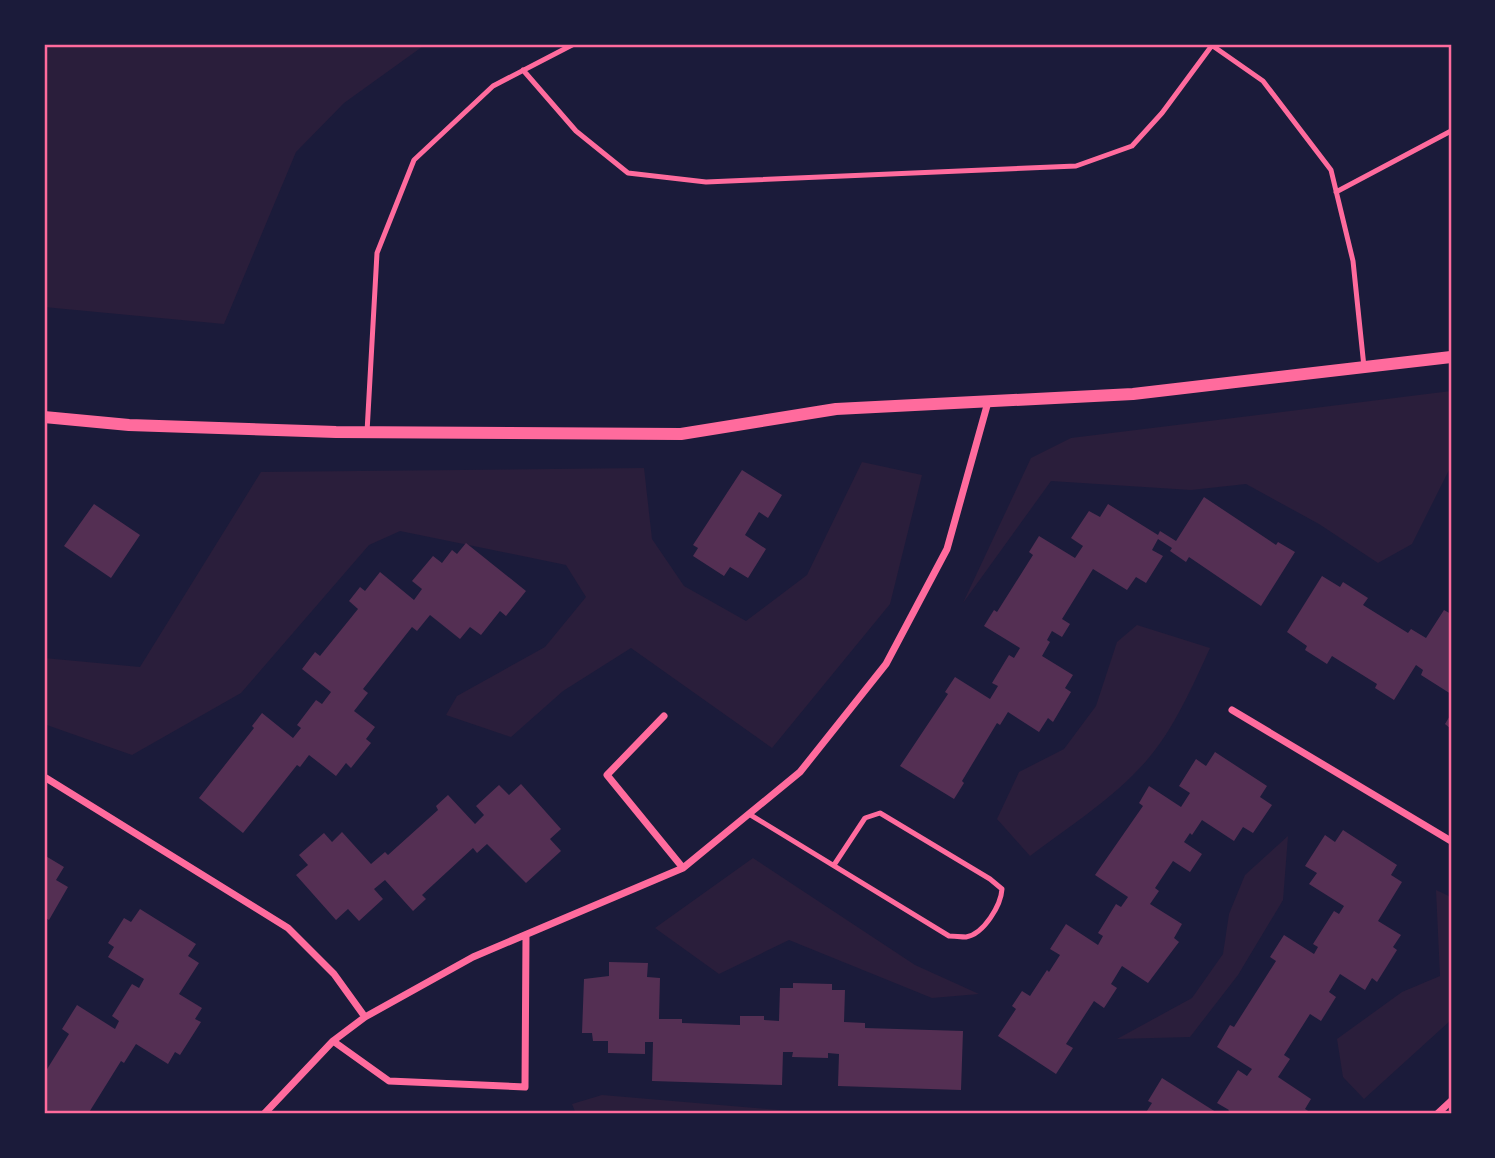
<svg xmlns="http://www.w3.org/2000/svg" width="1495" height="1158" font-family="'PT Sans Narrow',sans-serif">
<rect width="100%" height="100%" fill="#1b1b3a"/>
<path fill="#2a1e3b" d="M44,44H426L344,103L296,152L224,324L44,307Z
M1451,391V466L1412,544L1378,563L1319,524L1246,484L1191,490L1051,481L963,603L1031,458L1071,438Z
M862,462L922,475L890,604L772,748L631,648L563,691L511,737L446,715L457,696L545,647L586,597L566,565L400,531L369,545L241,693L132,755L44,724V658L140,667L261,472L644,468L652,539L684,586L746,621L807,575Z
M1137,625L1210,648C1193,685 1174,729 1147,760C1114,798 1070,826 1030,856L997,819L1019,772L1064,749L1096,706L1117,642Z
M1288,836L1283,900L1238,975L1190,1037L1117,1039L1192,998L1223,954L1229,914L1245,875Z
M753,858L915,965L979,994L932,998L789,940L719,974L655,928Z
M1436,890L1451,897V1020L1364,1099L1343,1077L1337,1039L1402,992L1440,976Z
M602,1095L827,1114H576L572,1104Z"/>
<path fill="#542f53" d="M742,470L782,495L768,518L759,512L745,535L766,549L748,578L730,567L724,576L693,556L698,548L693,545Z
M1204,497L1276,545L1278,542L1295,552L1261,606L1189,557L1186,562L1170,551L1172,548L1158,539L1152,550L1163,556L1146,583L1136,577L1127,590L1093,569L1062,619L1070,624L1062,637L1052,631L1047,640L1050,642L1042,656L1073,675L1065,688L1071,692L1053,722L1048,718L1039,732L1008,712L1000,725L997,723L962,781L964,783L954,799L900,766L948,694L945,692L955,677L990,699L998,686L992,683L1009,655L1014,658L1020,648L984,626L994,610L997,612L1033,555L1029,552L1039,536L1075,558L1083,546L1071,538L1089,511L1100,517L1108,504L1158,535L1160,531L1176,541Z
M94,504L140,535L111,578L64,546Z
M466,543L526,591L506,616L500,611L481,635L470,627L460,639L430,615L417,631L412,627L363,689L368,693L354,711L375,727L366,739L371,743L351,768L346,763L336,776L309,755L300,767L297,765L243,833L199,798L254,728L252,726L262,713L293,738L301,728L297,725L316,700L322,704L331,692L302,669L315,652L320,656L358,609L349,601L360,587L365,591L380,572L414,600L422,589L412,581L433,556L442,563L452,550L457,554Z
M1322,576L1340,587L1343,582L1368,598L1363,605L1408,633L1411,629L1426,638L1444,610L1451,614V694L1421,675L1423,670L1416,665L1394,700L1375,688L1377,684L1332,656L1327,664L1305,650L1307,646L1287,632Z
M1451,714V729L1445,724Z
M1215,752L1267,786L1260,797L1272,805L1253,833L1243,827L1234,841L1202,820L1192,835L1190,833L1184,842L1202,854L1190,872L1173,861L1155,888L1159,891L1150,904L1182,924L1174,938L1179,942L1148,983L1122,966L1111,984L1117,988L1104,1008L1094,1001L1066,1044L1073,1048L1056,1074L998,1036L1016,1009L1012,1006L1022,991L1030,996L1047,970L1049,972L1060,955L1050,949L1066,924L1098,945L1103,936L1098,933L1116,904L1121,907L1128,897L1095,875L1143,806L1139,803L1149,786L1181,807L1190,793L1179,786L1196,759L1206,766Z
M521,784L561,829L550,839L561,851L526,883L487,844L477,853L473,848L422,895L426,899L413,911L385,880L374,889L383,899L359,921L348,909L336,920L296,875L308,865L299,855L324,833L332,842L342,832L371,864L385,852L388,855L438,810L436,806L448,795L475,824L484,815L476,806L499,785L509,795Z
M1343,830L1397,865L1391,875L1402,882L1378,921L1401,935L1393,947L1397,950L1377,982L1372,978L1365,990L1340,974L1329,992L1336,997L1321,1021L1310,1014L1284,1055L1290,1059L1278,1077L1311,1099L1305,1109L1313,1114H1226L1229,1110L1217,1103L1238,1070L1247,1076L1252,1069L1217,1047L1230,1025L1234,1027L1276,961L1270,957L1284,935L1314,954L1318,947L1313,944L1334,911L1339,914L1344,906L1309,884L1317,873L1305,866L1325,835L1335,842Z
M44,855L64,867L56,880L68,887L49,920L44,917Z
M140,909L196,944L188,956L199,963L179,994L202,1008L195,1019L201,1022L180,1055L175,1052L168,1064L136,1044L124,1063L121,1061L88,1114H44V1074L69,1034L62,1029L77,1005L115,1029L119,1021L112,1016L132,984L139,988L144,979L108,957L114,947L108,943L124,918L131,922Z
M609,962L648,963L647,977L660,978L659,1019H682V1023L740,1025V1016H764V1020L779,1021L780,988H793V983L832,984V990H845L844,1022L865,1023V1028L963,1031L961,1090L838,1086L839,1054L828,1053V1058L792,1057L793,1052H783L782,1085L652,1081L653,1042H645V1054L608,1053V1041H593L592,1033H582L584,979L609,976Z
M1162,1078L1219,1114H1145L1152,1103L1148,1101Z"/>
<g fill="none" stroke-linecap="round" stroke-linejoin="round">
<path stroke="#ff6b9d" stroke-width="5" d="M1210,44L1263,81L1331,170L1353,261L1364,367
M523,70L576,131L628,173L706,182L1076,166L1132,146L1162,113L1213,44
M1336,192L1451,131
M367,432L377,253L414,160L493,86L574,44
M749,814L949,936C954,936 961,937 966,937C984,934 1001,905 1002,889L990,879L880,813L865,818L834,865"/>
<path stroke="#ff6b9d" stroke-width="7" d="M1232,710L1451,841
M664,716L607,775L683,868
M46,778L288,928L334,974L365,1017
M333,1041L389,1081L525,1087L526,935
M264,1114L333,1041L365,1017L473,957L683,868L800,772L886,664L947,549L988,402
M1437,1114L1451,1101"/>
<path stroke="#ff6b9d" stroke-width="12" d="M44,417L129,425L336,432L681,434L836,409L1133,394L1451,357"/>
</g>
<rect width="1495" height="1158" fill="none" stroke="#1b1b3a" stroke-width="91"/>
<rect x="46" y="46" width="1404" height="1066" fill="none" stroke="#ff6b9d" stroke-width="2.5"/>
</svg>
